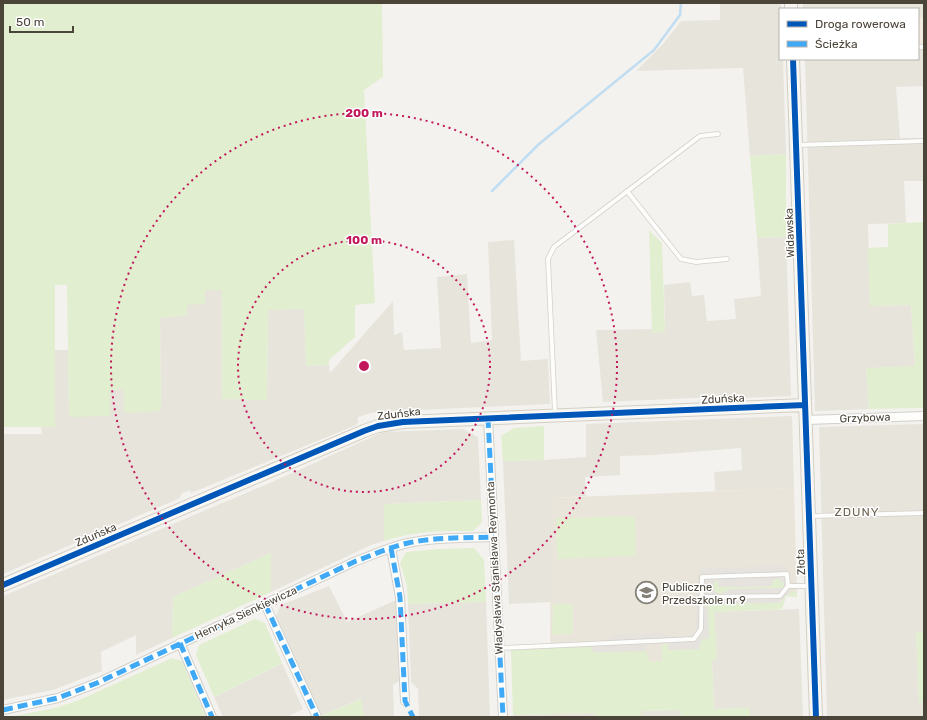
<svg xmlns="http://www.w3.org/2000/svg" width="927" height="720" font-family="Rubik,sans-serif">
<rect width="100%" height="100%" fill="#f4f2ee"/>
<path fill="#e7e4dc" d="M720,3H781L780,59H783L786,154L750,156L743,68L636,71L663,44L681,21L720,20Z
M803,3H924V18H918V9H803Z
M918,50H924V86L896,87L900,138H924V181H904L906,223L868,224L870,306L911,305L915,367L866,368L869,409L815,411L805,59H918Z
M786,237L791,396L742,398L741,396L603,402L596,330L652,329V332H665L664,285L690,282L692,296L704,295L707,321L736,319L734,299L761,296L757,238Z
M514,240L521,361L548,359L550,404L397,411L371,413L358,417V423L354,426L191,493L190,490L182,493L180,498L3,574V434H42L41,427H55V350H68L69,417L110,390L124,389L161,411L160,318L187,315V305L204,290H222V399L267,400L268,310L304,308L306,366L329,365L330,373L393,301L394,335L402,332L404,350L441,348L437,277L467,274L471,343L492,340L488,242Z
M792,416L794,488L715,491L714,472L742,470L741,448L654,455L620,456V475L585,477L586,496L551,498V602L509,604L503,461L544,460L586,457V424Z
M924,424V632H916L919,702H924V717H827L819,427Z
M463,429L478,437L481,500L384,504V541L371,545L271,592V553L173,597L172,638L136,655V635L101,652L102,671L53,690L3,700V596L272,482L383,432Z
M329,586L347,622L396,600L399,681L393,685L394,717H364L360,699L321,716L276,616L281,605Z
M486,602L490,717H419L418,689L411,682L408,604Z
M799,609L803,717H750L749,708L714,709L712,660L717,659L714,612Z
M282,663L303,709L287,717H223L214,697Z
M681,710V717H641V711Z
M594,713V717H513V715Z"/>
<path fill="#f3ebdf" d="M918,18H924V50H918Z"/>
<path fill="#eae5da" d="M794,488L797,597L786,596L782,609L714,612L717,660L550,666L551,498Z"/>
<path fill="#e1eecf" d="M3,3H382L383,77L364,90L375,303L355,305V337L329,360V365L306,366L304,309L268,310L267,400L222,399V290H205V304L187,305V315L160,318L161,411L124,413V389L110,390V416L69,417L67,285H55V427H3Z
M786,154V237L757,238L750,156Z
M924,222V408L869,409L866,368L915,366L911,305L870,306L868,248L888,247V224Z
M649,230L662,243L665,332L652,333Z
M544,426V460L503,461L501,436L514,428Z
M481,500L482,522L473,531C440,531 415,531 384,541V504Z
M635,516L636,556L557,559L556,518Z
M474,548L484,560L486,602L408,604L407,586L400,563L406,552L440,549Z
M271,553V592L172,638L173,597Z
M776,579H779L784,582V588L731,589L720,594L715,592L713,588L714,583L719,580L720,587L772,586V583Z
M796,591L797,597L786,596L782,609L714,612L717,660H712L714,709L750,708V717H681V710L641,711V717H594V713L513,715L511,650L591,646L593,649L594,652L646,651L650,662L662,661V647L663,645L668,643V650L700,649V643L703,639L702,606L705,602L780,603C784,596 788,593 796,591Z
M553,604H573V634L552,635Z
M255,619L265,623L282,663L214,697L196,655L199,645Z
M916,632H924V702L919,703Z
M172,658L182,661L206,717H9L55,708L77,701Z
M361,699L364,717L321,716Z"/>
<path fill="#e6e3df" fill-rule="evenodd" d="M788,566L789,593L784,597L780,603L709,604L705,602L703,603L702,606L708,607L709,639H703L700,643V649L668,650V643L646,644V651L593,652L592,643L611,639L617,634L663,633L669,637L689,636L692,635L694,633L696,627L695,587L701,574V568ZM776,579H779L783,582L784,588L731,589L720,594L715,592L713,588L714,583L718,580L719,587L772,586V583Z"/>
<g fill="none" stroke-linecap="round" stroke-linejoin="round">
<path stroke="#c0ddf1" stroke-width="2.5" d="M492,191L539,144L654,50L680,15L681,3"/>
<defs>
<path id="lane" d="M918,47H924
M797,145L924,141
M627,191L681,259L696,262L727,259
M555,413L548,259L554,247L700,136L718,134
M810,516L924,513
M788,586H809
M500,648L694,639L701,629L702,577L787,574L788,586L780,596L701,597"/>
<path id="street" d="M488,418L503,717
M806,420L924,416
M391,548L400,597L405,701
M265,604L317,717
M180,643L212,717
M3,710L58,698L97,683L356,561C373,555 390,547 408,543C435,537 466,538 494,537"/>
<path id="secondary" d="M791,3V9
M793,59L816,717
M3,585L364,431L378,426L403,422L805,405"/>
</defs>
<use href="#lane" stroke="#d2d0cb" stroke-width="5.5"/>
<use href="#street" stroke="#d2d0cb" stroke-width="10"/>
<use href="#secondary" stroke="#d3cfc5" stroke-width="14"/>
<use href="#lane" stroke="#fdfdfc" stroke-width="4"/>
<use href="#street" stroke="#fdfdfc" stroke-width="8"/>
<use href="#secondary" stroke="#f7f6f1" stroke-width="12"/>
<path stroke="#3fa9f5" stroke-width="5" stroke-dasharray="10 5" stroke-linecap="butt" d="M488,418L503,717
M391,548L400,597L405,701L413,717
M265,604L317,717
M180,643L212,717
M3,710L58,698L97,683L356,561C373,555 390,547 408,543C435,537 466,538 494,537"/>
<defs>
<path id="cycleway" d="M793,59L816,717
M3,585L364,431L378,426L403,422L805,405"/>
</defs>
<use href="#cycleway" stroke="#fff" stroke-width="8"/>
<use href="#cycleway" stroke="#0057b8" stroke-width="6"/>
</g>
<g fill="none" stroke="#c2185b" stroke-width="2" stroke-dasharray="2 4">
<circle cx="364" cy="366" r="126"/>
<circle cx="364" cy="366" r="253"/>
</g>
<defs>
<symbol id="school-ring" viewBox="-11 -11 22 22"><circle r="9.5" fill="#fff" stroke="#868178" stroke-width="1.5"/><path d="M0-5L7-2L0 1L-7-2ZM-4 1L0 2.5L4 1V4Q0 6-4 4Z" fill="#868178"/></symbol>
</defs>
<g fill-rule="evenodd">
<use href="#school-ring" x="634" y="580" width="25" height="25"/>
</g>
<g text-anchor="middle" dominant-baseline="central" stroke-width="3" stroke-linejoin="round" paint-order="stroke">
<g font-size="11" fill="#4b4439" stroke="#fff">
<text transform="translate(790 233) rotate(-92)">Widawska</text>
<text transform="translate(723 399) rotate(-3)">Zduńska</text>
<text transform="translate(399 414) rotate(-7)">Zduńska</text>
<text transform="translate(865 418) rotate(-2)">Grzybowa</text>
<text transform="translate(96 535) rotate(-23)">Zduńska</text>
<text transform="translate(801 562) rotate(-93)">Złota</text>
<text transform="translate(495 568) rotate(-93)">Władysława Stanisława Reymonta</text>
<text transform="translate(246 613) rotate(-25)">Henryka Sienkiewicza</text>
</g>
<g font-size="11" fill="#4b4439" stroke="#fff" text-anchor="start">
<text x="662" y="587">Publiczne<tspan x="662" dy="13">Przedszkole nr 9</tspan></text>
</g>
<g font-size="12" letter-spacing="1" fill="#6e6250" stroke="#fff">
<text x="857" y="512">ZDUNY</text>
</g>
</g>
<circle cx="364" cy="366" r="6" fill="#c2185b" stroke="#fff" stroke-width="2"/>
<g font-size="12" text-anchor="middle" font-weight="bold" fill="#c2185b" stroke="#fff" stroke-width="3" stroke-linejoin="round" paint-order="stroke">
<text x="364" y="117">200 m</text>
<text x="364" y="244">100 m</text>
</g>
<rect width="927" height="720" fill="none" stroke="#4b4439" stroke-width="8"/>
<rect x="779" y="8" width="140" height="52" fill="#ffffff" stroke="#b7b4b0"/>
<rect x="787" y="21" width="20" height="6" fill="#0057b8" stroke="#b7b4b0"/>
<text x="815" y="28" font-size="12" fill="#4b4439">Droga rowerowa</text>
<rect x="787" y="41" width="20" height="6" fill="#3fa9f5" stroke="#b7b4b0"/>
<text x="815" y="48" font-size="12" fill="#4b4439">Ścieżka</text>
<path d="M10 26v6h63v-6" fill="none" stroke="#4b4439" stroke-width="2"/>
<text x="16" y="26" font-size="12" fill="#4b4439" stroke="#ffffff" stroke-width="3" paint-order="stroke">50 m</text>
</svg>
